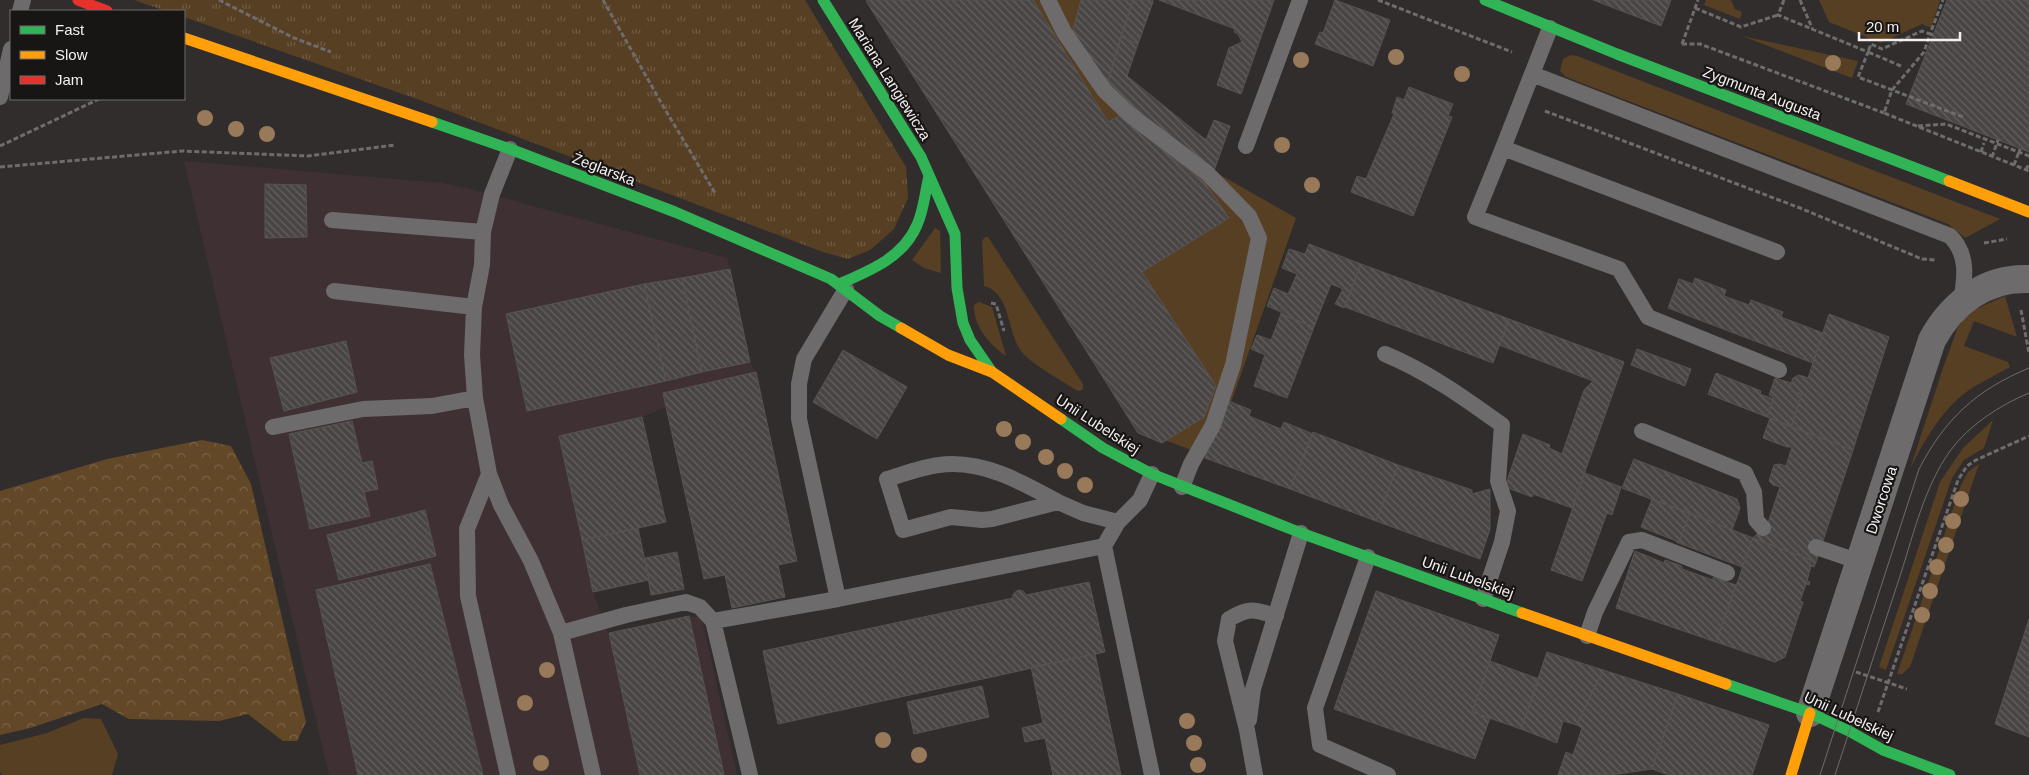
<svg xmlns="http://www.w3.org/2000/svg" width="2029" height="775" font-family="Arial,sans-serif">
<defs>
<pattern id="forest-crowns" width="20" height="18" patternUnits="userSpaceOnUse" patternTransform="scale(1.25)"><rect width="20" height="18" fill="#634828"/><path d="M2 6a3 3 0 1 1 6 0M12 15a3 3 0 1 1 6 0" fill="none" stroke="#7a6348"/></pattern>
<pattern id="park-tufts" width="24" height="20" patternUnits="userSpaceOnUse" patternTransform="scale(1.25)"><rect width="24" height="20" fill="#573f23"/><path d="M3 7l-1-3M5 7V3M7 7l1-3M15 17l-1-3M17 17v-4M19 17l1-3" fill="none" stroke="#705b43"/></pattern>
<pattern id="building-back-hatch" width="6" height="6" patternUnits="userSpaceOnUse" patternTransform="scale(1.25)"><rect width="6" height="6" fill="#494545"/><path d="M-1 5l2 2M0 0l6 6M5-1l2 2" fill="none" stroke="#646060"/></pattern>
</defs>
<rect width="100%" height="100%" fill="#322d2d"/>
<path fill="#3f3133" d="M184,161L442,183L492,194L521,203L727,258L750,362L756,372L663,393L666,407L642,417L559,436L593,592L608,633L701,615L737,775H329Z"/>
<path fill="#573f23" d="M869,0H1133L1107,87L1215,172L1296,218L1234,394L1210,457L1170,442L1141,434Z
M1706,0H1731L1735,9L1742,12L1740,19L1704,5Z
M1819,0H1940L1931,28L1922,24L1881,43L1829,22Z
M1742,36L1858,61L1852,78Z
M1570,55L1577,56L2000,219L1965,238L1948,224L1566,77L1560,71L1563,59Z
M935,228L940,231L941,273L924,268L912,260Z
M985,237H988L1083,384V389L1080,391L1076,390C1061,380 1031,364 1021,351C1007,332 1011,293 984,286L982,241Z
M2005,296L2017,337L1974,321L1964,346L2008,362L2010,367C1997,374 1984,381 1972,388C1943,407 1925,439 1910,469L1943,368L1958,327L1965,318L1976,309Z
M979,302L992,307L1006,356C990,345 973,326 974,305Z
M1993,420L1984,448L1964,460L1952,478L1886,670L1879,667L1940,482L1963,448Z
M1979,464L1910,667L1902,674H1897L1961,485L1968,472Z
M84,718L101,719L118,754L112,775H2L0,772V745L47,733Z"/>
<path fill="url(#forest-crowns)" d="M202,440L231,446L251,484L306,722L297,741H283L248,714L219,721L129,719L102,704L30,728L0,735V491L107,459Z"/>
<path fill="url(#park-tufts)" d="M134,0H805L906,167L908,198L894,229L870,250L848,259L823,252L417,99L184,17V11H166Z"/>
<path fill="url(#building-back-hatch)" stroke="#575353" d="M868,0H1033L1108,122L1119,116L1205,183L1229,218L1142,272L1216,386L1204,417L1162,443L1138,433L866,1Z
M1081,0H1133L1106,87L1071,37Z
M1133,0H1153V2L1138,44L1121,37Z
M1159,0H1274L1241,94L1217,85L1229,48L1242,42L1238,34L1234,32L1235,29Z
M1335,0L1390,20L1373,66L1315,44L1320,32L1323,33Z
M1593,0H1671L1661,26Z
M1947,0H2029V152L1906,104Z
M1121,37L1138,44L1127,76L1206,140L1214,120L1230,126L1214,171L1106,87Z
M1409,87L1453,104L1448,116L1452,117L1413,216L1351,192L1357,176L1366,179L1394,114L1392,113L1397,97L1404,100Z
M265,184L306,185L307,237L265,238Z
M1309,244L1361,264L1344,308L1335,304L1343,289L1331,284L1314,327L1281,314V312L1267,306L1274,288L1288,294L1297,274L1282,268L1289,249L1305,254Z
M1361,264L1509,319L1493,363L1345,307Z
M730,269L750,362L702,372L682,278Z
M682,278L702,372L666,381L644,284Z
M1695,278L1726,290L1724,296L1749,305L1751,300L1783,312L1781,317L1823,333L1813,363L1668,308L1679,279L1693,284Z
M644,284L666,381L527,411L506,314Z
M1281,314L1314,327L1287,398L1254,386L1265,355L1251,349L1257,335L1271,340Z
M1829,314L1889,337L1853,450L1791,427L1802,394L1793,392L1790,386L1793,378L1799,375L1808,378Z
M1509,319L1624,362L1572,508L1533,494L1532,497L1505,487L1523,434L1550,445L1549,448L1562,454L1584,390L1593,381L1499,345Z
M346,341L357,392L284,411L270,358Z
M1637,349L1691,369L1685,386L1631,365Z
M843,350L907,387L877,439L813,402Z
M756,372L797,561L778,565L785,597L732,608L725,575L704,579L663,393Z
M1716,373L1761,391L1760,394L1773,399L1767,417L1708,394Z
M1775,378L1791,383L1790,386L1793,392L1802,394L1791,427L1767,417L1774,398L1769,395Z
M1226,400L1251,410L1249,416L1281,429L1284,422L1313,434L1290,489L1205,458Z
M642,417L666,522L582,540L559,436Z
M1770,418L1853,450L1816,562L1753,538L1768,523L1780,487L1773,485L1769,481L1774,465L1779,464L1786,466L1792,447H1787L1763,438Z
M352,421L362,463L372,461L378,489L364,492L370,516L310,529L289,434Z
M1313,432L1398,465L1376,521L1290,489Z
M1634,459L1737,499L1740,508L1732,530L1622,488Z
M1398,465L1472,490V494L1490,489V529L1480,559L1376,521Z
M1585,473L1621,487L1612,515L1607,513L1582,581L1551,570Z
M1652,499L1690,513L1679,542L1641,527Z
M425,510L436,556L339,580L327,535Z
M1690,513L1753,538L1742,567L1676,542H1679Z
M638,528L649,580L593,592L582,540Z
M1753,538L1816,562L1814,567L1811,566L1807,581L1810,582L1809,585L1806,584L1800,601L1803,602L1785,657L1775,662L1716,642Z
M1635,551L1664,563L1665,560L1682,566V569L1713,580V577L1736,585L1716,642L1616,608Z
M677,552L684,589L651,595L645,558Z
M430,564L483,775H358L316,590Z
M1089,582L1105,652L778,724L763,651L1013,598V594L1018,590L1023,591L1026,595Z
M1376,591L1499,635L1472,712L1490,718L1475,759L1334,709Z
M689,616L724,775H640L609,633Z
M2029,619V737L1995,724Z
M1547,652L1603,670L1577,725L1563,721L1557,743L1521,729Z
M1095,654L1121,775H1053L1045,738L1025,742L1022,728L1043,723L1031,667Z
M1490,661L1539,679L1521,729L1472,712Z
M1603,670L1678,694L1652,769L1612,775H1558L1566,752L1573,755L1582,728L1577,725Z
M982,686L989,717L914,734L907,702Z
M1678,694L1769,725L1752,775H1669L1652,769Z"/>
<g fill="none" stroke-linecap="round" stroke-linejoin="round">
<path stroke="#6e6c6c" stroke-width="3" stroke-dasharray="5 2.5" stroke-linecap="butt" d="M219,0L294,38L331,52
M603,0L663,106L715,193
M1378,0L1512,52
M1784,0L1778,15L1868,52L1858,77L1963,117
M1800,0L1813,30
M1695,8L1741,27L1778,15
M1933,35L1930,34L1943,0
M1682,44H1700L1884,113
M1682,44L1698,0
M1901,66L1868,52L1871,44L1882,49L1922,31L1930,34L1924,52L1892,90L1884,113L2029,171
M1545,111L1800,208L1922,259L1936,260
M1918,126L1946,124L2029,156
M0,146L99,99
M1981,152L1984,143
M1992,157L1998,140
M2014,165L2020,149
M0,167L182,151L308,156L395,145
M2026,170L2029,163
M1984,243L2007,239
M991,303L996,304L1004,331
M2021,310L2029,353
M1856,672L1907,689
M1878,712L1958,480L1967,466L1976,460L2029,436"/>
<path stroke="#6e6b6c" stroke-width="16" d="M1048,0L1064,32L1104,90L1129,114L1207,173L1249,216L1259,238L1233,365L1213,425L1191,464L1182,487
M20,11L23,0
M1532,74L1950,236C1969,255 1965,278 1961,302
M0,97L11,49
M1246,146L1300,0
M1503,148L1550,28
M510,149L492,194L483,232L482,265L474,307L472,355L475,398L489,474L501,505L531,561L561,633L593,775
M332,220L483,232
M1777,252L1503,148L1475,217L1619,269L1648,317L1779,370
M846,289L804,359L799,384V419L838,599L1104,546L1118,522L1140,500L1152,474
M334,291L474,307
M1385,354C1428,372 1463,397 1502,425L1498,481L1508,511L1502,542L1483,599
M273,427L363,409L432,406L475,398
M1642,431L1745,473L1754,492L1756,520L1763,528
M489,474L467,529L468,596L508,775
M1058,502C1022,482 981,459 939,465C922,467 904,474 887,479L903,530L951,517L982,520L992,519L1058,502L1083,513L1118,522
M1104,546L1152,775
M1816,547L1860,562
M1368,557L1315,708L1320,745L1388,775
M713,621L838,599
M561,633L626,615L686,602L700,607L713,621L750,775
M1587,636L1595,612L1629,542L1642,540L1727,573
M1249,720L1253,689L1301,533
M1255,775L1247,730L1225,641L1229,619C1249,607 1254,609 1276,616"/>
<path stroke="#6e6b6c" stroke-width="28" d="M1810,713L1932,340C1952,303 1986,277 2029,279"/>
<path stroke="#30b455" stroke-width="11" d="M823,0L921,157L955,234L957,288L963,323L970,340L992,372
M1485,0L1617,54L1949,181
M432,122L510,149L675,212L831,279L880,316L901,328
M839,284C869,271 903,258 917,225C924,210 925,192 929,176
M1061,419L1103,448L1152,474L1301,533L1522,613
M1726,684L1810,713L1849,731L1883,750L1950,775"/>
<path stroke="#ff9f0a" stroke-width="11" d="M184,38L432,122
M1949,181L2029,212
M901,328L948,355L992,372L1061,419
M1522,613L1726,684
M1791,775L1810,713"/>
<path stroke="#e5322d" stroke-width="11" d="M78,0L107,11"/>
<path stroke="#6e6c6c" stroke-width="1" d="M1820,775L1919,469C1945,419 1976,390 2029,368
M1835,775C1857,708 1879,640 1901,573C1914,532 1925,486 1950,451C1969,425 2000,405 2029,393"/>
</g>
<g fill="#987959">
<circle cx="1396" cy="57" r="8"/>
<circle cx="1301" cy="60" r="8"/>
<circle cx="1833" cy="63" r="8"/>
<circle cx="1462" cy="74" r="8"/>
<circle cx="205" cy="118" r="8"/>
<circle cx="236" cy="129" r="8"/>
<circle cx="267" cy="134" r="8"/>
<circle cx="1282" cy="145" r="8"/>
<circle cx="1312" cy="185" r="8"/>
<circle cx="1004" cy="429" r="8"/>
<circle cx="1023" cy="442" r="8"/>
<circle cx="1046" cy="457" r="8"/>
<circle cx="1065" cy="471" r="8"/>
<circle cx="1085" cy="485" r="8"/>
<circle cx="1961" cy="499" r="8"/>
<circle cx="1953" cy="521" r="8"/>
<circle cx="1946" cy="545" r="8"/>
<circle cx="1937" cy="567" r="8"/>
<circle cx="1930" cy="591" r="8"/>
<circle cx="1922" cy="615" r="8"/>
<circle cx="547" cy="670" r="8"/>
<circle cx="525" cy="703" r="8"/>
<circle cx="1187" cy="721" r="8"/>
<circle cx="883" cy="740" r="8"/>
<circle cx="1194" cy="743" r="8"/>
<circle cx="919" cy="755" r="8"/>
<circle cx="541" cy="763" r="8"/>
<circle cx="1198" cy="765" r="8"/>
</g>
<g text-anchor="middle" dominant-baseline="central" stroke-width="4.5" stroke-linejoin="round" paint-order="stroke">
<g font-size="15" fill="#f5eff0" stroke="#181515">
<text transform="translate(890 79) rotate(58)">Mariana Langiewicza</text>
<text transform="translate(1762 93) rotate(21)">Zygmunta Augusta</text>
<text transform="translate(604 169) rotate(21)">Żeglarska</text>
<text transform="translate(1098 424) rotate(33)">Unii Lubelskiej</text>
<text transform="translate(1881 500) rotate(-72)">Dworcowa</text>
<text transform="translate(1468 577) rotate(20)">Unii Lubelskiej</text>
<text transform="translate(1849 716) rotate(25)">Unii Lubelskiej</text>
</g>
</g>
<rect x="10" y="10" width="175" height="90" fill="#181515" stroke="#706c6d"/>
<rect x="20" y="26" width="25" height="8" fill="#30b455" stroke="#706c6d"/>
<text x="55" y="35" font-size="15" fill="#f5eff0">Fast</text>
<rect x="20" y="51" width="25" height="8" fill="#ff9f0a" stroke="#706c6d"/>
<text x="55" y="60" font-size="15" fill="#f5eff0">Slow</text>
<rect x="20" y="76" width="25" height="8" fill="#e5322d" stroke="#706c6d"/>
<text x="55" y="85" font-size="15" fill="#f5eff0">Jam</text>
<path d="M1859 32v8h101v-8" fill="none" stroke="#f5eff0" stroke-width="2.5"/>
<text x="1866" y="32" font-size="15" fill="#f5eff0" stroke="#181515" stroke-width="4" paint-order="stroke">20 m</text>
</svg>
